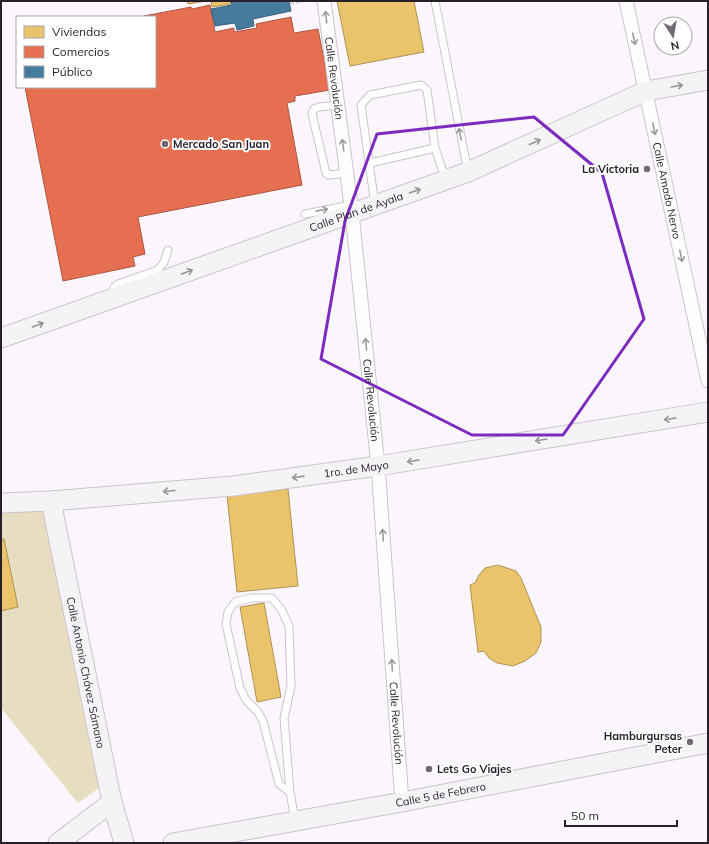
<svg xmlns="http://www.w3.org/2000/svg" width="709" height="844" font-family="Mulish,sans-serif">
<rect width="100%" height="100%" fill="#fbf6fc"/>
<path fill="#e7dec2" d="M45,507L102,786L78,803L1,708V511Z"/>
<path fill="#e9c46a" stroke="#af9257" d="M187,1H206L188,4Z
M211,1H230L231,4L212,7Z
M337,1H414L424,52L350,66Z
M288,489L298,586L237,592L227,495Z
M1,539H4L18,607L1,611Z
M498,565L516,571L521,578L541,627V642L536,653L525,661L513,666L497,663L489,658L484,651L478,652L470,585L475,583L479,575L485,568Z
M264,603L281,697L257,702L240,607Z"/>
<path fill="#e76f51" stroke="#ad5745" d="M210,5L215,32L234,28V32L257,28L256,24L291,17L294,33L318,29L330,90L295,96V101L287,103L302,185L138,217L145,254L133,257L135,266L63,281L25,87H155V17H139L191,7L192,9Z"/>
<path fill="#457b9d" stroke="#3c5f7a" d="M231,1H250V2L254,1H289L291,11L253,19L254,26L237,30L235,23L215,26L211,9L232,5Z"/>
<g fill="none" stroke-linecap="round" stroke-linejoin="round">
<defs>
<path id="lane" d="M435,1L468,172
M338,105L319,107L314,109L312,114L326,173L328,175L347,173
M370,163L435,148
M375,205L361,105L370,95L421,85L427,90L435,148L442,169L448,179
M305,214L351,205
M114,296L113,292L114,287L118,284L158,270L164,262L168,250
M290,792L279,784L263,721L258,712L246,700L240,688L226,624L228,612L235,602L251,598H272L281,609L289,626L291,686L284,718L290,792L295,820"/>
<g id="street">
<path id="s1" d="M324,1L352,213L378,466L402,802"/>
<path id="s2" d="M626,1L708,381"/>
</g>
<g id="secondary">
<path id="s3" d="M1,338L468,172L646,91L708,80"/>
<path id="s4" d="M51,501L112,802L124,843"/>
<path id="s5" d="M1,503L51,501L233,486L378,466L708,412"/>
<path d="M58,843L112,802"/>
<path id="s6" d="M173,843L402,802L708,743"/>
</g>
</defs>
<use href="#lane" stroke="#cac4cc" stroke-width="9"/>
<use href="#street" stroke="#cac4cc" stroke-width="15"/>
<use href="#secondary" stroke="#cac4cc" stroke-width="21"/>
<path stroke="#d7d6d8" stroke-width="2.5" stroke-dasharray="4 2" stroke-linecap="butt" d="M290,4L305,1"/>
<use href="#lane" stroke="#fefeff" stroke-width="7"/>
<use href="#street" stroke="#fefeff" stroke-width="13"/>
<use href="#secondary" stroke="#f5f3f6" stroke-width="19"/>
</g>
<defs><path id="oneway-shaft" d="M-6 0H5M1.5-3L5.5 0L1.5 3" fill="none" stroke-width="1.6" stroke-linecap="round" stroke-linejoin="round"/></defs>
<g stroke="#9d9a9f">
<use href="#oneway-shaft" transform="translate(326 17) rotate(-97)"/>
<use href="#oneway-shaft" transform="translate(634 39) rotate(78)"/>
<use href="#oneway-shaft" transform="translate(654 129) rotate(78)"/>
<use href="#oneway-shaft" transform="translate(460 134) rotate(-101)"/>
<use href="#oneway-shaft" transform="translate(343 145) rotate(-98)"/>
<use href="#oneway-shaft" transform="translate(322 210) rotate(-11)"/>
<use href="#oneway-shaft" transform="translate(681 256) rotate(78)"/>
<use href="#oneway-shaft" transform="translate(366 344) rotate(-96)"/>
<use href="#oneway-shaft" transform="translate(383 535) rotate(-94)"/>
<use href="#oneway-shaft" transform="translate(392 665) rotate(-94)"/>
</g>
<g stroke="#98949a">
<use href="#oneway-shaft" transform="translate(677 86) rotate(-10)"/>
<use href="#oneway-shaft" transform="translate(535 142) rotate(-24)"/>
<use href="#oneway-shaft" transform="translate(415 191) rotate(-19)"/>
<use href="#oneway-shaft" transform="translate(187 272) rotate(-20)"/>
<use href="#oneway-shaft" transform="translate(38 325) rotate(-20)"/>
<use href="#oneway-shaft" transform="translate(670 419) rotate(171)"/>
<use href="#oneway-shaft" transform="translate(541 440) rotate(171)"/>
<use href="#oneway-shaft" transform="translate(413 461) rotate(171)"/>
<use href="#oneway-shaft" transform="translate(298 477) rotate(172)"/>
<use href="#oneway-shaft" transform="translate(169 491) rotate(175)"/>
</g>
<path fill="none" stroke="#7b2cbf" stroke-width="3" stroke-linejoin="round" d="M534,117L602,173L644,319L563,435H472L321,359L345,221L377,134Z"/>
<g fill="#716a74" stroke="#fff" stroke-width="1.5">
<circle cx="165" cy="144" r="4"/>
<circle cx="647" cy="169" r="4"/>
<circle cx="690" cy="742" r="4"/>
<circle cx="429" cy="769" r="4"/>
</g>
<g text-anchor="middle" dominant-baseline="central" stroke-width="4" stroke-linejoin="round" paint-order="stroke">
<g font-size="11" fill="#271f2a" stroke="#fff">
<text stroke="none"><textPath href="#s1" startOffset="78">Calle Revolución</textPath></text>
<text stroke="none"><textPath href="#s2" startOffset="194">Calle Amado Nervo</textPath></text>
<text stroke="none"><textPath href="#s3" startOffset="377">Calle Plan de Ayala</textPath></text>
<text stroke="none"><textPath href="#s1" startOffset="402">Calle Revolución</textPath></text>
<text stroke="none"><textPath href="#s5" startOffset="357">1ro. de Mayo</textPath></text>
<text stroke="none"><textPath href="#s4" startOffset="175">Calle Antonio Chávez Sámano</textPath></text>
<text stroke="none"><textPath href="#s1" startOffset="726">Calle Revolución</textPath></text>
<text stroke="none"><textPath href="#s6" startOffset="272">Calle 5 de Febrero</textPath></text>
</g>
<g font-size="11" font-weight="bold" fill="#271f2a" stroke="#fff" text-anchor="start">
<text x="173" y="144">Mercado San Juan</text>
<text x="639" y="169" text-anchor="end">La Victoria</text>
<text x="682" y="736" text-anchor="end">Hamburgursas<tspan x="682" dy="13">Peter</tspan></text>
<text x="437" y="769">Lets Go Viajes</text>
</g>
</g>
<rect width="709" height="844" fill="none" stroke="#271f2a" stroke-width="4"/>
<rect x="16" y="16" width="140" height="72" fill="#ffffff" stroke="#a9a5aa"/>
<rect x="24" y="26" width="20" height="12" fill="#e9c46a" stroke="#a9a5aa"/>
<text x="52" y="36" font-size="12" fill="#271f2a">Viviendas</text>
<rect x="24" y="46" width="20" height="12" fill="#e76f51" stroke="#a9a5aa"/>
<text x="52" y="56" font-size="12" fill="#271f2a">Comercios</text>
<rect x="24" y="66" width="20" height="12" fill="#457b9d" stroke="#a9a5aa"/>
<text x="52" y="76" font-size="12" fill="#271f2a">Público</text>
<g transform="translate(673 36) rotate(168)"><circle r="19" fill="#ffffff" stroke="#a9a5aa"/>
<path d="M0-3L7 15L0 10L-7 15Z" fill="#716a74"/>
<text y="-6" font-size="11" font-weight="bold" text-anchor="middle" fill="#271f2a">N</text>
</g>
<path d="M565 820v6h112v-6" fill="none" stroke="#271f2a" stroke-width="2"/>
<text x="571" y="820" font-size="12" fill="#271f2a" stroke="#ffffff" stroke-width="3" paint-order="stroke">50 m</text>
</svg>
